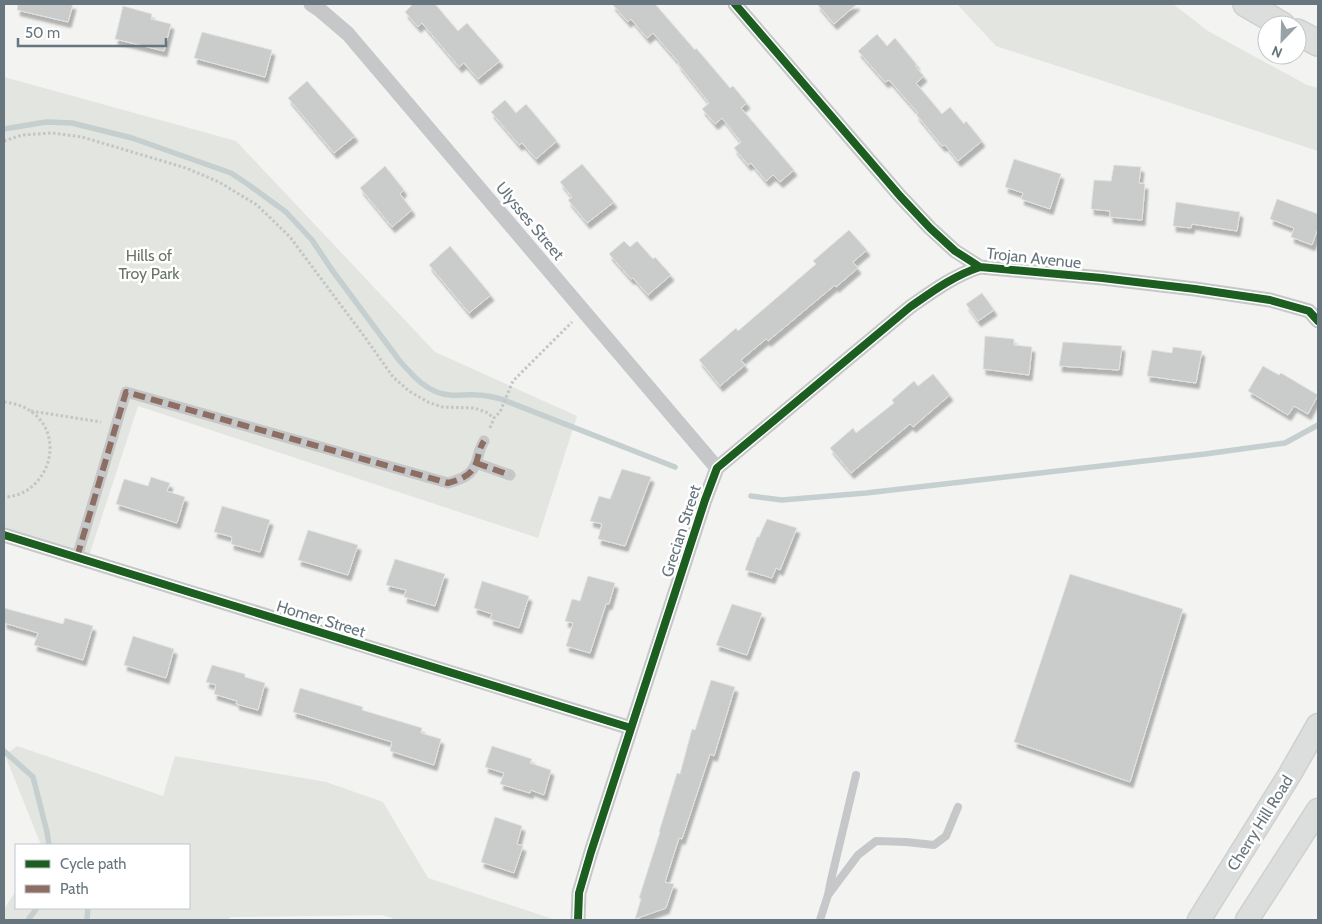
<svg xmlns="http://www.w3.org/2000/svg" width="1322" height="924" font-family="Cabin,sans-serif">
<defs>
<filter id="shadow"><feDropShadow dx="3" dy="5.5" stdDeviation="1" flood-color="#0004"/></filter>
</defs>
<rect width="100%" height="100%" fill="#f3f3f2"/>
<path fill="#e2e5e0" d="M957,4H1173L1208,31L1307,85L1318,88V151L996,46Z
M4,77L236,141L435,352L577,416L538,538L138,406L87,562L4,536Z
M17,746L163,796L175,756L326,782L383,802L428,878L556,920H397L383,915L231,917L227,920H4V909L16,891V908H189V845H41L5,755Z"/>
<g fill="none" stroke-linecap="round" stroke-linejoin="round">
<path stroke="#c6cfd0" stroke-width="5.5" d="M4,129L46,122L72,123L132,138L231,173L249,185L286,212L312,240L332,270L399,360C412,375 428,394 450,395C459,396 468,394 477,395C485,395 493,397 501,399L675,467
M751,496L782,500L866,493L1205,454L1285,443L1318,425
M4,751L33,777L47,832L49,845
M28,920L37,908
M87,920L88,908"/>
</g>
<path fill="#cacbcb" stroke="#e2e2e2" filter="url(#shadow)" d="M18,4H73L68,22L17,10Z
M413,4H435L458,31L467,23L500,61L478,79L464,63L459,67L422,23L418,27L405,12Z
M612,4H655L695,50L696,48L730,88L733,86L747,103L741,108L794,170L780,182L773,175L766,181L751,163L748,165L734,148L741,142L722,118L715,124L702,109L709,103L678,64L679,63L653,33L647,38L631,19L628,22Z
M817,4H857L834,24Z
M123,6L152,14L151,19L171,24L164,51L115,39Z
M202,32L272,50L265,77L194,58Z
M877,34L887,46L895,38L917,65L915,66L924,76L916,83L942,114L950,107L964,124L966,121L982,141L958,161L945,145L942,146L916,114L918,113L889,80L885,82L858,51Z
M307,81L355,136L334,153L288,98Z
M505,100L516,113L526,104L557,141L536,159L522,143L519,145L491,112Z
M1014,159L1061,174L1050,209L1021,199L1023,193L1005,187Z
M582,164L614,202L587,223L568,200L572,197L560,182Z
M1114,165L1141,167L1139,183L1145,184L1142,220L1110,217V211L1091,209L1094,180L1111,181Z
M385,166L404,190L400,194L412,210L392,227L360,188Z
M1277,199L1318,214V228L1312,245L1291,237L1294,228L1270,219Z
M1176,202L1240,212L1237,231L1192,224L1191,228L1173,226Z
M849,230L867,250L853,262L858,268L836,287L835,285L768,341L766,339L741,360L745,365L720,386L699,360L736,328L738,331L816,264L813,261Z
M624,241L630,247L637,241L653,259L655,257L671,275L648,295L633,278L631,279L609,254Z
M450,246L491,295L469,313L429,265Z
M982,293L994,310L978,321L966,304Z
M985,336L1014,339V345L1032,347L1029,375L983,369Z
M1063,342L1122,346L1119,370L1059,366Z
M1173,347L1202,351L1196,383L1147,376L1152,350L1172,353Z
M1263,366L1279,375L1281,373L1318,395L1308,414L1294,406L1288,415L1248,391Z
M933,374L950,395L913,427L910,424L851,473L830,448L853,428L856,433L894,403L892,400L914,381L918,386Z
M622,469L651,477L625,546L598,539L602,524L590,521L599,496L610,499Z
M151,477L170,483L167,491L185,497L177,523L116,504L124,479L148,486Z
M222,506L270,520L260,552L231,544L232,537L214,532Z
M767,519L797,528L780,570L776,568L772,578L745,570L757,537H759Z
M308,530L358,545L348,575L298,560Z
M395,559L445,574L435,606L404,597L406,590L386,585Z
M1070,574L1183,609L1130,782L1014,742Z
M588,576L615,583L609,604H606L590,653L566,646L573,623L565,621L572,599L580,601Z
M482,581L529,596L519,628L490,619L492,614L474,608Z
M732,604L762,613L747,655L716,645Z
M4,608L63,624L65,618L93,626L83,660L34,645L38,633L4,623Z
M133,636L174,649L166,678L124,665Z
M212,665L245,674V677L265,683L258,710L236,704L237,701L214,694L216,685L206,682Z
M711,680L735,687L714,756L710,754L682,839L679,838L665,882L674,884L666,908L635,919L641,899L639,898L660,832H659L677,773L680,774L692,729L695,730Z
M300,688L363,707L362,710L422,728L421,733L441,739L434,765L390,751L392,742L293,712Z
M492,746L532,759L530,763L551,770L544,795L531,790L530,793L500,784L504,773L485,767Z
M495,817L522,826L517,844L523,846L514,873L481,862Z"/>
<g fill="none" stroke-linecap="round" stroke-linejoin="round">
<defs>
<path id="secondary" d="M1199,920L1290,774L1318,725
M1247,920L1318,810"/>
<path id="primary" d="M1246,4L1282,25
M1297,32L1318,43"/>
</defs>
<use href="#secondary" stroke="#cfd0d0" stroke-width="25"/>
<use href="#primary" stroke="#cfd0d0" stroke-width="28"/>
<path stroke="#c4c5c5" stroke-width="3" stroke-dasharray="2.5 2.5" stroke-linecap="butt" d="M4,141L22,135L52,133L82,137L186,168L219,182L257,205L290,237L364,336L393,377L409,391L428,402L442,407L474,408L486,412L494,418
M4,402C13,403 21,405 29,410C59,429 55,470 29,489C22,494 12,497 4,497
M31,411L101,422
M490,428L494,418L500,412L513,381L572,322"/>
<path stroke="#c6c7c8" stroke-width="8" d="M828,895L858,855L876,841L906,842L934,845L946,836L958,807
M820,920L828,895L831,880L856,775"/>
<path stroke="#c6c7c8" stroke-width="11" d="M476,463L510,475
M77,557L126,392L448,483C462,479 473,475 477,460C479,453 480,447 484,441"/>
<path stroke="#c6c7c8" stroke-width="15" d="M311,4L320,10L348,34L717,468
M735,4L900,196L930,228L955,251L980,267L1102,278L1195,289L1270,300L1309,311L1318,321
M4,535L631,728
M578,920L579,893L591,852L705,500L717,468L910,307C933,291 953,276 980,267"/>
<use href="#secondary" stroke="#dcdddd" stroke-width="22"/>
<use href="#primary" stroke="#dcdddd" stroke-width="25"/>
<path stroke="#8d6e63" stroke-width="6" stroke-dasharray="12 6" stroke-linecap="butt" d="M476,463L510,475
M77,557L126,392L448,483C462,479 473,475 477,460C479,453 480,447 484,441"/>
<defs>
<path id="cycleway" d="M735,4L900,196L930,228L955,251L980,267L1102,278L1195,289L1270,300L1309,311L1318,321
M4,535L631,728
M578,920L579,893L591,852L705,500L717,468L910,307C933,291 953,276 980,267"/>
</defs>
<use href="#cycleway" stroke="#fff" stroke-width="11"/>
<use href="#cycleway" stroke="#1b5e20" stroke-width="8"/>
</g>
<g text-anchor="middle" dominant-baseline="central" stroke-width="5" stroke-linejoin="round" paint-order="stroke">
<g font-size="16" fill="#67767e" stroke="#fff">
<text transform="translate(530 221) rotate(50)">Ulysses Street</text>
<text transform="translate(1034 258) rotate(6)">Trojan Avenue</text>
<text transform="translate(681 531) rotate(-72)">Grecian Street</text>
<text transform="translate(321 619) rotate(17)">Homer Street</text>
<text transform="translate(1260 823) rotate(-58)">Cherry Hill Road</text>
</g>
<g font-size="16" fill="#6a7665" stroke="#fff">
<text x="149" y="255">Hills of<tspan x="149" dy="18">Troy Park</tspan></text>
</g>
</g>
<rect width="1322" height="924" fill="none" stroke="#67767e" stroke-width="10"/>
<rect x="15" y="844" width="175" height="65" fill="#ffffff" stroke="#c2c8cb"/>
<rect x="25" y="860" width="25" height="8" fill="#1b5e20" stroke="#c2c8cb"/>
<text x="60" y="869" font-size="15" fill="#67767e">Cycle path</text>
<rect x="25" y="885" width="25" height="8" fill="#8d6e63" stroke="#c2c8cb"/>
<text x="60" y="894" font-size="15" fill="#67767e">Path</text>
<g transform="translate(1282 40) rotate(203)"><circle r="24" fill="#ffffff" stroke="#c2c8cb"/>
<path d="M0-4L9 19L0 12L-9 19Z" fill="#98a2a7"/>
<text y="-8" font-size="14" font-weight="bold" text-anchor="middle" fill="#67767e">N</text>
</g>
<path d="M18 38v8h148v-8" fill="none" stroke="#67767e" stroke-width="2.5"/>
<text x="25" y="38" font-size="15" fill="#67767e" stroke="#ffffff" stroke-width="4" paint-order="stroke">50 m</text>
</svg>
